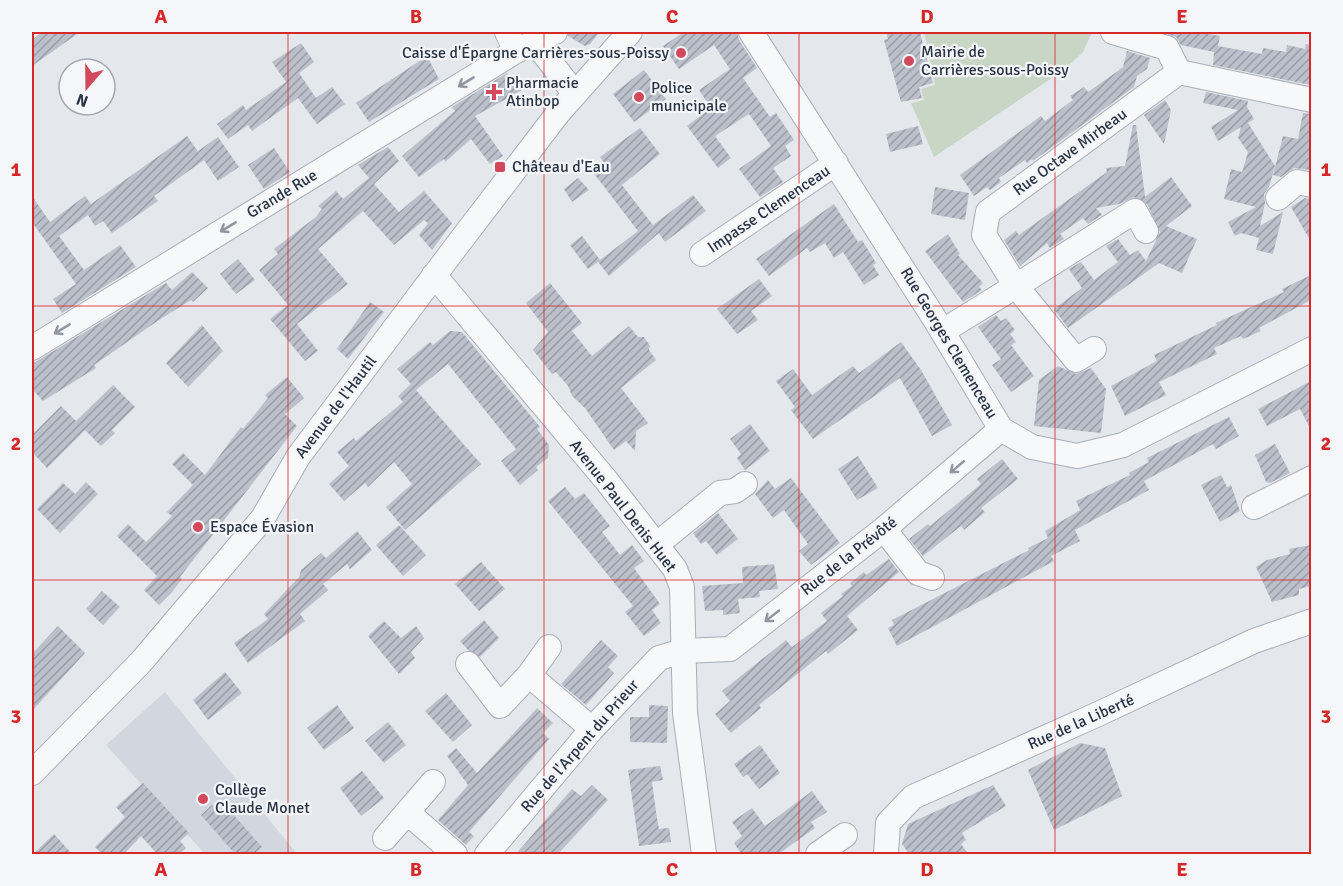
<svg xmlns="http://www.w3.org/2000/svg" width="1343" height="886" font-family="Signika,sans-serif">
<defs>
<pattern id="building-hatch" width="6" height="6" patternUnits="userSpaceOnUse" patternTransform="scale(1.5)"><rect width="6" height="6" fill="#bbc0ca"/><path d="M-1 1l2-2M0 6l6-6M5 7l2-2" fill="none" stroke="#989da6"/></pattern>
</defs>
<rect width="100%" height="100%" fill="#e4e7ec"/>
<path fill="#d2d6de" d="M165,692L297,854H205L106,745Z"/>
<path fill="#c9d6c5" d="M924,32H1092L1083,52L1064,70L934,157L911,103L924,100L921,89L935,85Z"/>
<path fill="url(#building-hatch)" d="M42,32H80L32,66V40Z
M569,32H600L590,44L585,46L568,36Z
M684,32H737L739,40L757,68L743,78L770,117L776,113L794,140L785,146L791,156L773,168L783,182L760,197L739,169L771,146L749,114L715,136L731,158L718,168L687,126L711,108L699,90L730,69L714,45L679,69L663,46Z
M886,32H920L933,83L919,87L922,98L901,102L884,40L888,39Z
M1161,32H1198L1220,36L1218,46L1262,54L1263,48L1286,52L1287,45L1305,49L1306,44L1311,45V85L1213,65L1214,52L1181,45L1176,37Z
M301,43L314,62L299,73L316,98L332,87L345,104L317,124L298,98L252,131L248,125L228,139L217,124L243,105L246,110L286,82L272,62Z
M1127,51L1150,58L1147,69L1137,76L1134,87L1033,161L1032,159L1027,163L1025,160L999,178L1001,182L990,190L987,187L974,196L960,175L1041,116L1045,121L1073,100L1070,96L1084,87L1088,92L1118,71L1123,67Z
M427,56L439,79L369,122L356,103Z
M644,70L666,99L634,122L613,94Z
M507,73L522,90L475,116L503,156L490,164L471,139L445,162L444,159L419,177L402,156L455,111L452,107Z
M1206,92L1248,101L1247,107L1254,119L1248,123L1275,166L1269,187L1264,194L1265,203L1260,226L1283,212L1273,254L1256,250L1259,238L1241,233L1235,236L1228,222L1256,207L1224,199L1231,169L1242,172L1248,152L1238,138L1241,127L1218,141L1211,127L1238,110L1203,103Z
M1165,100L1171,110L1164,144L1144,115Z
M1303,113L1311,114V170L1294,168L1281,177L1273,175L1283,136L1298,139Z
M1133,125H1136L1145,197L1171,177L1192,206L1166,226L1197,239L1182,273L1159,263L1068,328L1054,309L1082,288L1069,269L1081,262L1094,280L1118,262L1106,246L1118,239L1130,255L1138,250L1146,261L1160,232L1147,204L1134,197L1119,204L1096,208L1102,215L1088,224L1083,218L1060,234L1064,239L1050,248L1047,243L1020,266L1004,240L1016,231L1019,235L1107,172L1106,168L1125,166Z
M918,126L923,144L890,152L886,134Z
M640,128L660,154L622,185L659,233L609,276L598,262L588,269L570,245L582,236L600,260L638,231L592,171L604,163L600,157Z
M187,136L204,160L154,196L158,201L112,233L103,221L95,226L88,215L59,236L84,270L120,245L136,267L62,313L53,299L76,284L32,222V196L50,222L85,196L91,204Z
M218,137L239,167L218,181L198,151Z
M388,147L399,161L374,184L399,212L424,191L452,223L432,250L419,235L428,223L424,220L394,245L363,211L318,249L348,284L297,324L318,351L305,361L270,319L288,305L259,270L278,254L274,249L316,217L322,209L318,206L336,191L343,199L369,178L358,165Z
M274,148L290,172L264,189L248,165Z
M578,178L589,190L572,202L564,189Z
M935,187L969,193L965,220L931,214Z
M693,195L706,211L665,242L653,225Z
M1305,198L1311,199V242L1291,207Z
M834,204L858,242L862,240L876,263L873,265L879,275L864,285L843,252L834,258L825,243L810,252L807,248L769,276L756,259Z
M948,234L960,254L958,255L983,283L979,287L982,290L963,302L925,251Z
M238,259L255,280L236,294L220,274Z
M192,272L208,288L193,302L191,300L159,320L94,365L96,368L43,401L32,389V364L166,283L172,290Z
M1311,275V300L1259,328L1261,331L1243,339L1241,336L1214,348L1217,354L1159,382L1166,395L1125,416L1111,386L1157,361L1154,355L1217,325L1216,323L1284,292L1282,289Z
M759,279L772,296L751,311L758,320L737,334L717,309Z
M550,283L582,323L572,331L592,356L629,326L638,337H644L650,346L649,350L656,360L621,388L648,423L636,431L635,451L626,441L614,450L585,408L572,396L568,386L556,372L552,374L533,350L548,332L526,303Z
M370,302L384,312L348,359L337,349Z
M996,315L1001,321L1006,318L1015,330L1010,334L1016,342L1011,345L1034,376L1011,392L992,365L1001,359L978,327Z
M202,325L223,351L188,387L166,363Z
M450,331L462,332L540,427L537,429L549,445L548,458L536,467L538,470L520,485L501,461L516,449L448,364L416,390L481,464L405,530L386,507L412,484L394,462L368,487L365,483L344,501L329,484L349,466L337,452L354,438L356,441L403,402L398,396L411,384L397,369L430,342L433,345Z
M901,342L921,370L952,425L932,436L900,378L813,439L791,410L795,407L776,381L793,369L812,395L853,366L859,373Z
M1058,366L1076,374L1091,368L1106,389L1101,433L1034,426L1039,380Z
M287,377L304,398L285,414L297,426L180,577L182,579L172,592L159,605L144,590L157,576L117,536L128,524L146,542L172,516L167,512L193,485L172,464L183,453L205,475L241,427L243,429L268,398L265,395Z
M1311,381V430L1300,409L1267,426L1258,409Z
M113,385L135,407L112,430L115,433L101,446L85,430L47,468L32,452V435L61,406L76,421Z
M1229,417L1239,436L1216,449L1213,444L1144,481L1149,490L1075,530L1080,541L1051,556L1054,561L897,646L888,628L894,625L892,620L1029,550L1028,548L1048,538L1045,531L1080,510L1076,501L1130,475L1129,473L1149,462L1147,458Z
M750,424L770,451L745,470L737,458L741,454L730,439Z
M1275,444L1290,473L1270,483L1266,482L1255,455Z
M858,456L878,488L857,500L838,469Z
M1002,459L1018,479L981,508L985,512L964,530L961,526L923,556L909,539L928,524L930,526L981,484L977,479Z
M1221,475L1227,487L1231,485L1240,511L1220,522L1201,485Z
M791,478L840,543L811,565L799,551L808,544L784,510L773,518L755,494L768,480L775,489Z
M86,482L98,494L60,533L37,509L63,483L75,494Z
M565,487L575,499L584,493L610,526L602,532L620,555L632,545L644,561L634,568L660,604L652,610L661,623L644,636L625,612L633,606L548,501Z
M718,513L738,539L717,555L706,541L701,544L693,533Z
M399,525L426,555L403,576L376,545Z
M357,531L372,550L350,569L347,564L323,584L328,590L300,614L305,621L248,663L234,643L268,619L264,614L299,577L301,570L321,553L326,558Z
M1311,545V586L1299,589V595L1272,602L1256,567L1267,560L1290,554L1289,549Z
M889,559L899,572L847,616L858,630L828,654L826,651L759,705L761,708L731,733L715,714L730,701L722,691L786,640L792,647L827,621L821,613L843,596L841,594L852,586L850,583L864,572L866,575Z
M481,562L505,589L479,611L455,584Z
M774,564L778,589L759,591L760,597L738,599L740,613L723,615V610L705,611L702,586L743,583L742,567Z
M102,591L120,607L103,625L86,609Z
M484,620L499,638L480,657L468,650L460,641Z
M384,621L401,638L416,626L424,638L411,652L415,658L399,674L368,636Z
M58,626L85,653L32,711V654Z
M601,640L618,656L608,667L614,673L586,705L561,684Z
M225,672L242,693L208,720L193,700Z
M446,693L472,725L453,742L425,711Z
M337,705L354,728L324,750L307,728Z
M649,705L668,706L667,743L630,742V717H649Z
M537,708L553,723L543,733L549,739L469,832L474,836L466,845L438,820L468,785L447,756L456,748L477,773Z
M388,722L406,745L384,763L365,741Z
M1080,743L1105,748L1122,796L1054,830L1028,770Z
M760,745L780,773L759,789L747,774L743,777L734,764Z
M660,766L663,780L652,782L656,812L659,829L669,828L671,842L639,846L628,770Z
M362,771L384,798L361,816L340,788Z
M143,783L189,833L180,841L186,848L178,855H158L141,836L123,855H103L95,847L125,817L116,807Z
M592,785L608,800L557,855H515L572,789L581,796Z
M993,785L1006,806L962,833L966,840L961,844L969,855H910L902,844L908,824Z
M812,791L827,812L811,822L815,828L777,855H742L734,843L742,836L732,822L752,808L765,826Z
M222,802L262,847L253,855H236L201,815L212,805L215,808Z
M54,834L73,855H32Z"/>
<g fill="none" stroke-linecap="round" stroke-linejoin="round">
<defs>
<path id="minor" d="M507,32L516,51
M751,32L936,321L1001,429L1032,447L1077,456L1123,445L1312,349
M1113,32L1167,48L1179,72
M535,42L575,94
M1278,198L1297,182L1312,185
M702,254L836,163
M434,275L606,480L675,569L682,587L685,713L704,854
M943,331L1016,286L984,235L988,212L1179,72L1312,100
M32,348L516,51L555,32
M1094,349L1076,360L1016,286L1135,211L1146,231
M1254,507L1312,478
M884,529L918,573L932,578
M656,545L720,493L735,491L745,484
M468,664L500,706L529,675L549,647
M529,675L592,729
M32,773L141,662L263,518L298,457L455,248L559,112L630,32
M408,813L455,854
M385,838L433,782
M487,854L592,729L659,658L683,651L730,649L884,529L1001,429
M818,854L845,835
M886,854L888,823L913,797L1096,715L1254,641L1312,621"/>
</defs>
<use href="#minor" stroke="#a9aeb7" stroke-width="26"/>
<use href="#minor" stroke="#f7f8fa" stroke-width="24"/>
</g>
<defs><path id="oneway-shaft" d="M-6 0H5M1.5-3L5.5 0L1.5 3" fill="none" stroke-width="1.6" stroke-linecap="round" stroke-linejoin="round" transform="scale(1.5)"/></defs>
<g stroke="#9196a0">
<use href="#oneway-shaft" transform="translate(466 82) rotate(149)"/>
<use href="#oneway-shaft" transform="translate(228 227) rotate(149)"/>
<use href="#oneway-shaft" transform="translate(62 329) rotate(149)"/>
<use href="#oneway-shaft" transform="translate(957 467) rotate(140)"/>
<use href="#oneway-shaft" transform="translate(772 616) rotate(142)"/>
</g>
<path fill="none" stroke="#d62828" stroke-width="1.5" stroke-opacity="0.55" d="M288,32V854M544,32V854M799,32V854M1055,32V854M32,306H1312M32,580H1312"/>
<g fill="#d1495b" stroke="#f4f6f9" stroke-width="2">
<circle cx="681" cy="53" r="6"/>
<circle cx="909" cy="61" r="6"/>
<path d="M491 83h6v6h6v6h-6v6h-6v-6h-6v-6h6z"/>
<circle cx="639" cy="97" r="6"/>
<rect x="494" y="161" width="12" height="12" rx="3"/>
<circle cx="198" cy="527" r="6"/>
<circle cx="203" cy="799" r="6"/>
</g>
<g text-anchor="middle" dominant-baseline="central" stroke-width="4.5" stroke-linejoin="round" paint-order="stroke">
<g font-size="16" fill="#2b3445" stroke="#f4f6f9" text-anchor="start">
<text x="921" y="52">Mairie de<tspan x="921" dy="18">Carrières-sous-Poissy</tspan></text>
<text x="669" y="53" text-anchor="end">Caisse d'Épargne Carrières-sous-Poissy</text>
<text x="506" y="83">Pharmacie<tspan x="506" dy="18">Atinbop</tspan></text>
<text x="651" y="88">Police<tspan x="651" dy="18">municipale</tspan></text>
<text x="512" y="167">Château d'Eau</text>
<text x="210" y="527">Espace Évasion</text>
<text x="215" y="790">Collège<tspan x="215" dy="18">Claude Monet</tspan></text>
</g>
<g font-size="16" fill="#2b3445" stroke="#f4f6f9">
<text transform="translate(1070 152) rotate(-36)">Rue Octave Mirbeau</text>
<text transform="translate(282 194) rotate(-31)">Grande Rue</text>
<text transform="translate(769 209) rotate(-34)">Impasse Clemenceau</text>
<text transform="translate(949 343) rotate(59)">Rue Georges Clemenceau</text>
<text transform="translate(336 407) rotate(-53)">Avenue de l'Hautil</text>
<text transform="translate(623 506) rotate(52)">Avenue Paul Denis Huet</text>
<text transform="translate(849 556) rotate(-38)">Rue de la Prévôté</text>
<text transform="translate(1081 722) rotate(-24)">Rue de la Liberté</text>
<text transform="translate(580 746) rotate(-49)">Rue de l'Arpent du Prieur</text>
</g>
</g>
<rect width="1343" height="886" fill="none" stroke="#f4f6f9" stroke-width="66"/>
<g transform="translate(87 87) rotate(200)"><circle r="28" fill="#f4f6f9" stroke="#a4a8b1" stroke-width="1.5"/>
<path d="M0-4.5L10 22L0 15L-10 22Z" fill="#d1495b"/>
<text y="-9" font-size="16" font-weight="bold" text-anchor="middle" fill="#2b3445">N</text>
</g>
<rect x="33" y="33" width="1277" height="820" fill="none" stroke="#d62828" stroke-width="2"/>
<g font-size="20" text-anchor="middle" font-weight="bold" fill="#d62828">
<text x="161" y="23">A</text>
<text x="416" y="23">B</text>
<text x="672" y="23">C</text>
<text x="927" y="23">D</text>
<text x="1182" y="23">E</text>
<text x="16" y="176">1</text>
<text x="1326" y="176">1</text>
<text x="16" y="450">2</text>
<text x="1326" y="450">2</text>
<text x="16" y="723">3</text>
<text x="1326" y="723">3</text>
<text x="161" y="876">A</text>
<text x="416" y="876">B</text>
<text x="672" y="876">C</text>
<text x="927" y="876">D</text>
<text x="1182" y="876">E</text>
</g>
</svg>
